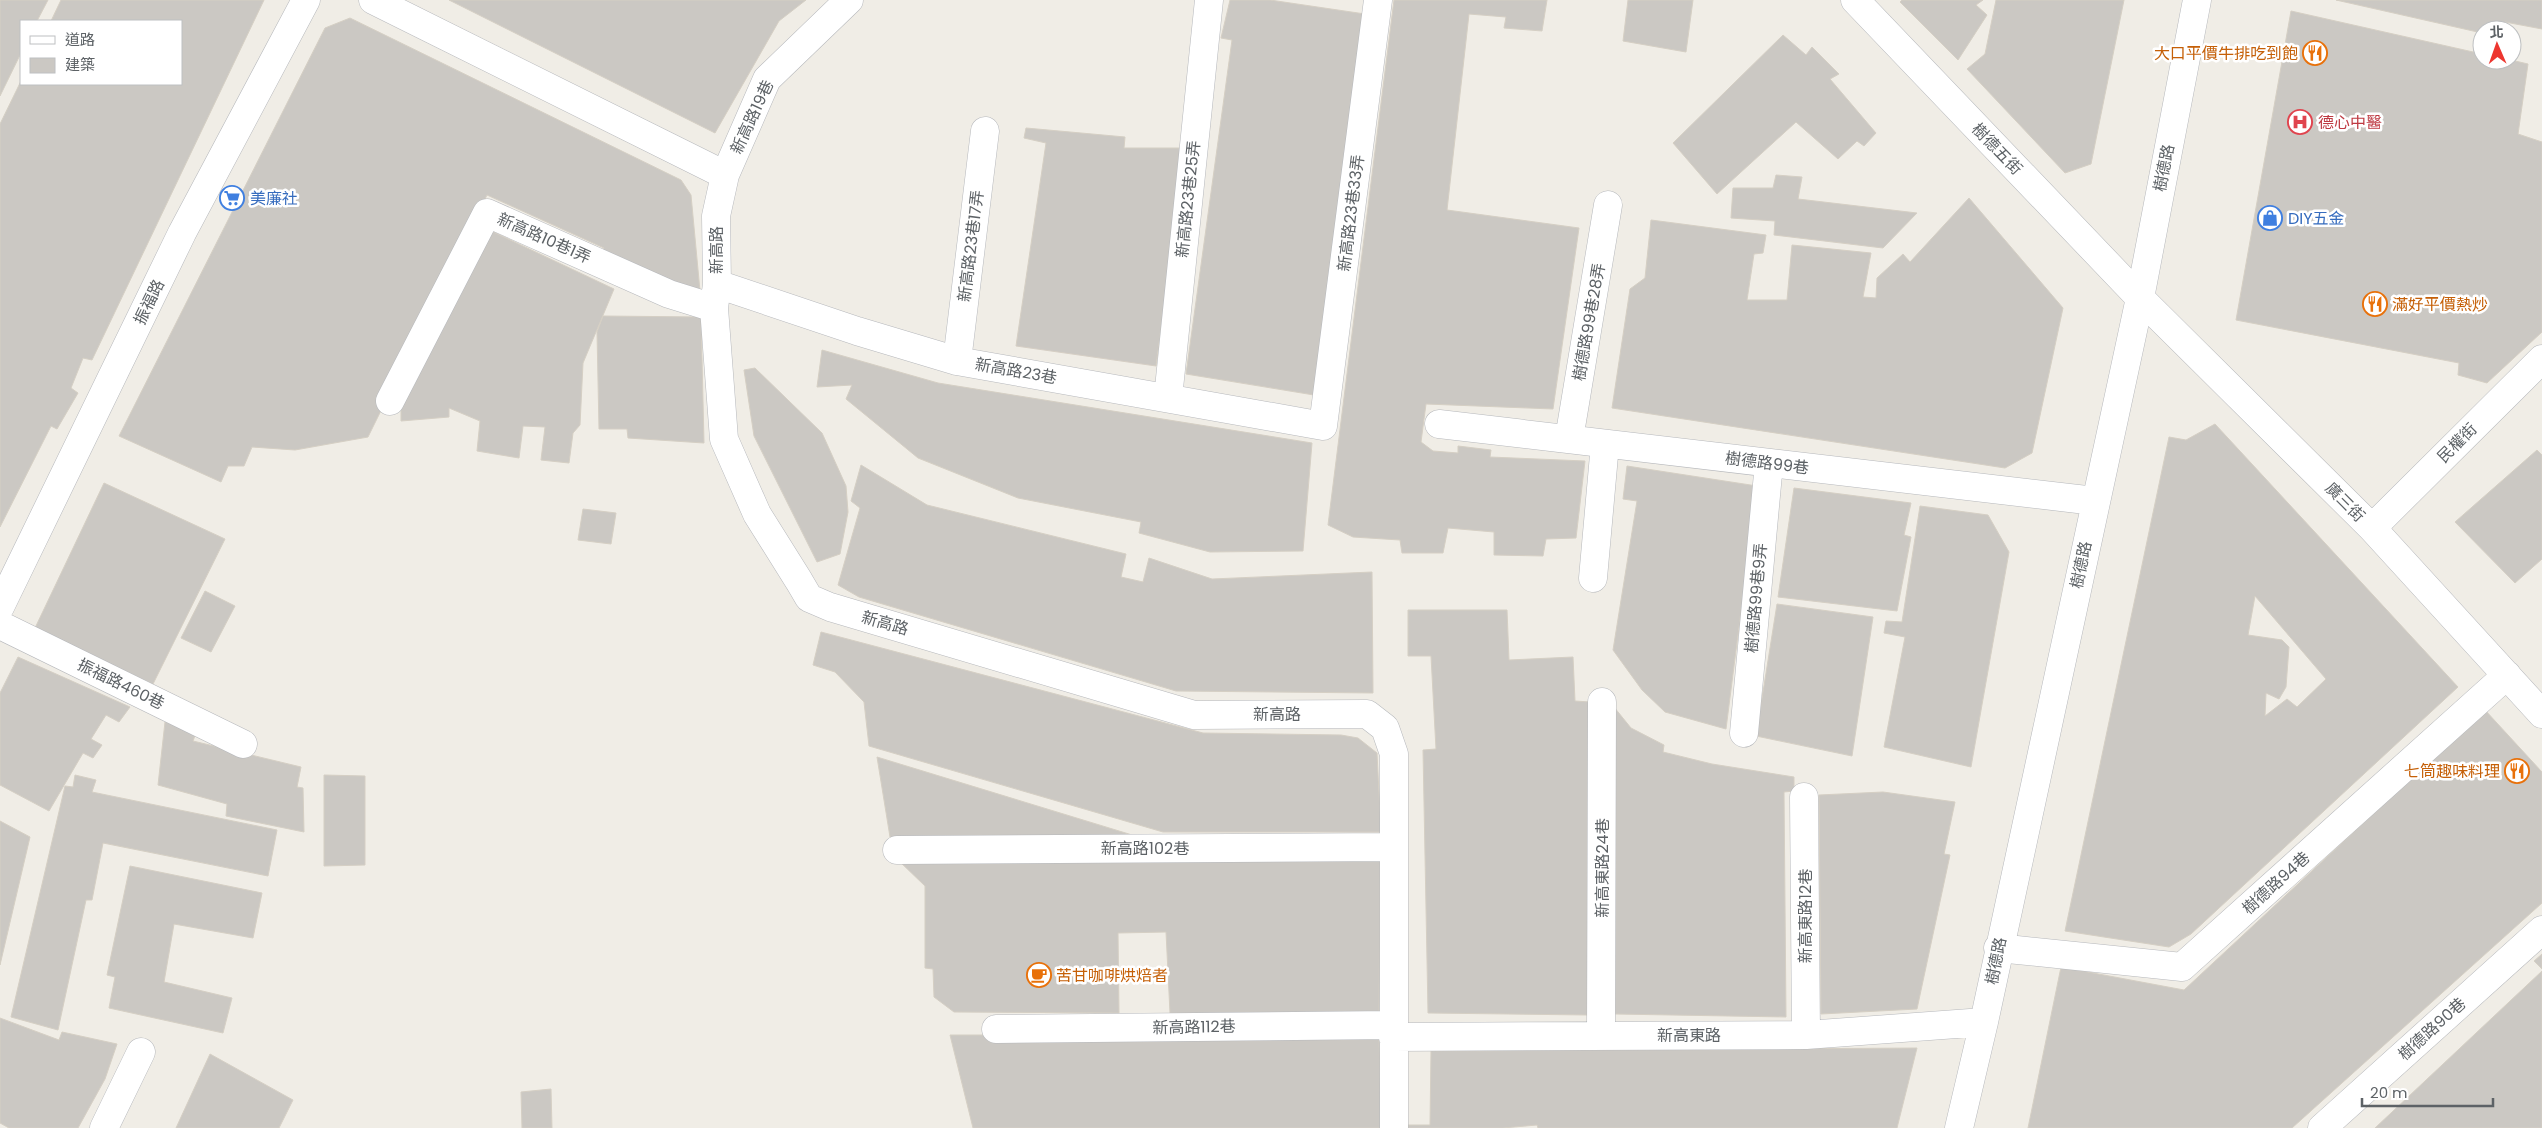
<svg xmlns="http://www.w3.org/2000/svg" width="2542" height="1128" font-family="Poppins,'Noto Sans TC',sans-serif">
<rect width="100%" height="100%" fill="#f0ede6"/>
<path fill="#cbc8c3" stroke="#d5cfc4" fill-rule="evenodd" d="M0,0H48L37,21H21V53L0,96Z
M61,0H264L92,360L83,358L71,388L78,393L57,429L51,426L0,527V124L21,81V84H181V21H51Z
M449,0H806L779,21L715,133Z
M1230,0H1270L1365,14L1320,396L1186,374L1232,40L1221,38Z
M1394,0H1547L1542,31L1504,28L1506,17L1469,14L1447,210L1579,228L1553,409L1426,404L1421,442L1433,451L1458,453V446L1491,450L1490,457L1585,461L1576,538L1546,539L1543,556L1494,555V532L1448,528L1443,553H1402L1400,540L1353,537L1328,525Z
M1628,0H1693L1686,52L1623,41Z
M1902,0H1983L1976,5L1987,15L1958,60L1900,2Z
M1996,0H2124L2091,164L2065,173L1967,69L1985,54Z
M2336,0H2542V29L2505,22L2504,30H2482V33Z
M2291,11L2482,54V60H2511L2528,64L2518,134L2542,142V332L2487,383L2458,375L2459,363L2236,320Z
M350,18L681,180L691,195L700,291L599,256L604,248L487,195L368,437L295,450L252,447L244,466H228L221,482L119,436L325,28Z
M1783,35L1806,55L1812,47L1839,74L1830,79L1876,133L1864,146L1857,141L1838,159L1796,122L1717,194L1673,143Z
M1026,128L1125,137L1124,148H1185L1156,366L1016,346L1046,143L1024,138Z
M1776,175L1802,177L1798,199L1917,213L1883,248L1774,235L1775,221L1731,218L1733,188H1773Z
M1969,198L2063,308L2032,453L2005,468L1612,408L1630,289L1645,278L1651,220L1766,235L1763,253L1754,254L1747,300H1787L1792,245L1871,253L1863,297L1876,298L1877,278L1903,254L1910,262Z
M487,229L614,289L583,363L580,425L573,433L569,463L541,460L545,427L523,426L519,458L477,451L480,421L449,408V417L401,421V410L392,408Z
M603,316L701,317L704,443L628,438L627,429H599L597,332Z
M822,350L938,383L1312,443L1303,551L1210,552L1139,533L1141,522L1018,498L918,458L846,399L852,385L817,387Z
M755,368L822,433L846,486L848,512L840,554L817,562L754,436L744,370Z
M2215,424L2458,687L2191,934L2169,947L2065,931L2169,437L2186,440ZM2255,596L2326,679L2297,707L2287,699L2265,716L2266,693L2279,699L2286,687L2289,647L2282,640L2248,635Z
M2537,450L2542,455V559L2515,583L2455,522Z
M861,465L927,505L1126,554L1121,577L1143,582L1149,558L1212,579L1372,572L1373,693L1176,691L859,597L838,585L860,508L851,501Z
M1627,466L1757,486L1726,729L1665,712L1642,690L1613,650L1637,501L1623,499Z
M104,483L225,539L153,684L35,628Z
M1794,488L1911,503L1904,535L1911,537L1897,611L1778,597Z
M1920,506L1988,515L2009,552L1971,767L1884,747L1905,637L1884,633L1886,621L1902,622Z
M583,509L616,513L611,544L578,540Z
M205,591L235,606L211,652L181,638Z
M1777,604L1873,617L1852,756L1756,736Z
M1408,610H1507L1509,660L1573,657L1575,701L1590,702L1587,1015L1428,1013L1423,750L1436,749L1431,656H1408Z
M821,632L1203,733L1341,735L1358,738L1377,753L1381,832H1163L869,746L864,702L835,672L813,665Z
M18,657L130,707L119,722L106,715L91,739L102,745L93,758L83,753L49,811L0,785V693Z
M1614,707L1631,728L1664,745L1663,752L1712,764L1794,777V791L1784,792L1786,1017L1615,1014Z
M2485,710L2542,772V903L2292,1128H2028L2061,967L2184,990Z
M165,722L196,733L193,741L301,767L297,787L303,788L304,832L226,816L227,804L158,785Z
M877,757L1142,838L890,837Z
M75,775L96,780L92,792L277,830L268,876L103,843L92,900H86L58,1030L11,1017L65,786L73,787Z
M324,775L365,776V865L324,866Z
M1883,792L1955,802L1944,854L1950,855L1917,1009L1821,1014L1819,795Z
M0,821L30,837L0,965Z
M1380,857L1379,1015L1170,1013L1166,932L1118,933L1119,1013L954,1012L934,997L933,969L925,968V886L898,860Z
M130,866L262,893L253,938L174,924L164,982L232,998L223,1033L109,1008L115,977L107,975Z
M2542,954V969L2534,961Z
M2542,971V1128H2375Z
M0,1018L59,1040L62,1032L117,1044L105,1079L78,1128H9L0,1123Z
M950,1035H1379L1381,1128H973Z
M1917,1048L1897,1128H1538L1537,1125L1503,1128H1408V1125H1430L1431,1051Z
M210,1054L293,1100L279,1128H176Z
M551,1089L552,1128H522L521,1092Z"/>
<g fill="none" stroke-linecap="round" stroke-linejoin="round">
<defs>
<path id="minor" d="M373,0L725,175
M849,0L767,79L725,175L716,216L717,284L714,308L724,439L757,514L799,581L809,598L830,607L1194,715L1367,714L1385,728L1394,754V1128
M1855,0L2140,298L2372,528L2542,714
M717,284L857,331L957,361L1323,426L1378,0
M957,361L985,131
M1168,398L1209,0
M390,401L487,213L669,294L714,308
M1439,424L2095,501
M1569,439L1608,205
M2372,528L2542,359
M1593,578L1605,444
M0,607L182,233L306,0
M0,625L243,744
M1744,733L1769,463
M1804,797L1806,1035
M897,850L1394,847
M1998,948L2182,967L2507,675
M996,1029L1392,1025
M1601,1035L1602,702
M1393,1037L1806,1035L1984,1022
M104,1128L141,1052
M1959,1128L1984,1022L2140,298L2197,0
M2322,1128L2542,930"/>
</defs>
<use href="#minor" stroke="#b6b8bc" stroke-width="29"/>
<use href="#minor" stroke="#fff" stroke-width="28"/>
</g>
<defs>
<symbol id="restaurant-ring" viewBox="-11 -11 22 22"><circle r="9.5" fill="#fff" stroke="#e8710a" stroke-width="1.5"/><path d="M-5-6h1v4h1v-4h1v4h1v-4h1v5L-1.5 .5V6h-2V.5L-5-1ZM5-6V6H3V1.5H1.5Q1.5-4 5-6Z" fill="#e8710a"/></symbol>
<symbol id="hospital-ring" viewBox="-11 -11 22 22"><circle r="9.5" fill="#fff" stroke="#e0444e" stroke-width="1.5"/><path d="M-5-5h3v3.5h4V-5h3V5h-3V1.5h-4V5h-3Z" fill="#e0444e"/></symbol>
<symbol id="supermarket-ring" viewBox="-11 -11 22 22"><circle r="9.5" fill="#fff" stroke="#3f7fe0" stroke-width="1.5"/><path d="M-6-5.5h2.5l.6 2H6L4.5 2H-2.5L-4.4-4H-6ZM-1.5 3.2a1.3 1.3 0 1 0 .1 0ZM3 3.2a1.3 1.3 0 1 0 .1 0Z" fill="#3f7fe0"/></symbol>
<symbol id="shop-ring" viewBox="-11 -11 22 22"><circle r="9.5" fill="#fff" stroke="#3f7fe0" stroke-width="1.5"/><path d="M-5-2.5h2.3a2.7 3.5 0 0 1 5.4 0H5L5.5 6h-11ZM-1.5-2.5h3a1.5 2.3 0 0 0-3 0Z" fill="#3f7fe0"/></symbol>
<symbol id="cafe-ring" viewBox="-11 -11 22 22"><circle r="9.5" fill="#fff" stroke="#e8710a" stroke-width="1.5"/><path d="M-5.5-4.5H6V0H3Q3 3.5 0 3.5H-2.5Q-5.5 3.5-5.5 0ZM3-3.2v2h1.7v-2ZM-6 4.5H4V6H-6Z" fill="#e8710a"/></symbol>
</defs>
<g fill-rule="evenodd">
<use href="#restaurant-ring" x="2301" y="39" width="28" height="28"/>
<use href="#hospital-ring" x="2286" y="108" width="28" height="28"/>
<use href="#supermarket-ring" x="218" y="184" width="28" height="28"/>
<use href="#shop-ring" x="2256" y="204" width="28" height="28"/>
<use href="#restaurant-ring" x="2361" y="290" width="28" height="28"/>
<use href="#restaurant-ring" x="2503" y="757" width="28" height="28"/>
<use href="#cafe-ring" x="1025" y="961" width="28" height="28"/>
</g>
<g text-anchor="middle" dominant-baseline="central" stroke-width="5" stroke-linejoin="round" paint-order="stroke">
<g font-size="16" fill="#c56008" stroke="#fff" text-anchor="end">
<text x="2298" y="53">大口平價牛排吃到飽</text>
<text x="2392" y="304" text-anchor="start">滿好平價熱炒</text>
<text x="2500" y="771">七筒趣味料理</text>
<text x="1056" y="975" text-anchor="start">苦甘咖啡烘焙者</text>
</g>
<g font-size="16" fill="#5d6266" stroke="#fff">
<text transform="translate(752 117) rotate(-65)">新高路19巷</text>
<text transform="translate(1997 149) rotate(46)">樹德五街</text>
<text transform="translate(2164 168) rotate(-79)">樹德路</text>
<text transform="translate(1188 199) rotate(-84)">新高路23巷25弄</text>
<text transform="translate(1351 213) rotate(-83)">新高路23巷33弄</text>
<text transform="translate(544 238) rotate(24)">新高路10巷1弄</text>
<text transform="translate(971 246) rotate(-83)">新高路23巷17弄</text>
<text transform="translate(716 250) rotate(-90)">新高路</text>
<text transform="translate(149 302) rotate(-64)">振福路</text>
<text transform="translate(1589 322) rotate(-80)">樹德路99巷28弄</text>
<text transform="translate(1016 371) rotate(10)">新高路23巷</text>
<text transform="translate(2457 443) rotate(-45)">民權街</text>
<text transform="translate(1767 463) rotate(7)">樹德路99巷</text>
<text transform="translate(2345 502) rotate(45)">廣三街</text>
<text transform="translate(2081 565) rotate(-78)">樹德路</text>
<text transform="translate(1756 598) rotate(-85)">樹德路99巷9弄</text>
<text transform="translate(885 623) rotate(16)">新高路</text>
<text transform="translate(121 684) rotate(26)">振福路460巷</text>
<text x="1277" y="714">新高路</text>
<text x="1145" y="848">新高路102巷</text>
<text transform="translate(1602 868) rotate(-90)">新高東路24巷</text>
<text transform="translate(2276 883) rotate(-42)">樹德路94巷</text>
<text transform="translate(1805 916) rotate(-90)">新高東路12巷</text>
<text transform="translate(1996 961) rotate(-79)">樹德路</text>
<text transform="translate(1194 1027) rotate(-1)">新高路112巷</text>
<text transform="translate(2432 1029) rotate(-42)">樹德路90巷</text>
<text x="1689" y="1035">新高東路</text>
</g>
<g font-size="16" fill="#be3a42" stroke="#fff" text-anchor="start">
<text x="2318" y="122">德心中醫</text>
</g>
<g font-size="16" fill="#366cbe" stroke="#fff" text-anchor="start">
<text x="250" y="198">美廉社</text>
<text x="2288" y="218">DIY五金</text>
</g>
</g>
<rect x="20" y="20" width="162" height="65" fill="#ffffff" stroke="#bec0c2"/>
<rect x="30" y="36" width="25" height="8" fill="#ffffff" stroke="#bec0c2"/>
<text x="65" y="45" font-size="15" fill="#5d6266">道路</text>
<rect x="30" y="58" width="25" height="15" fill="#cbc8c3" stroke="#bec0c2"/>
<text x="65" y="70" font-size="15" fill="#5d6266">建築</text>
<g transform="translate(2497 45) rotate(358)"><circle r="24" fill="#ffffff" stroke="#bec0c2"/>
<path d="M0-4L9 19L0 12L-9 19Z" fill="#ed362f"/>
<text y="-8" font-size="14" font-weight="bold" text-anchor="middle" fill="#5d6266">北</text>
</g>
<path d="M2362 1098v8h131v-8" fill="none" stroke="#5d6266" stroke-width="2.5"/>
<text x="2370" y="1098" font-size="15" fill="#5d6266" stroke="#ffffff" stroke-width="4" paint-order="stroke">20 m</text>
</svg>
